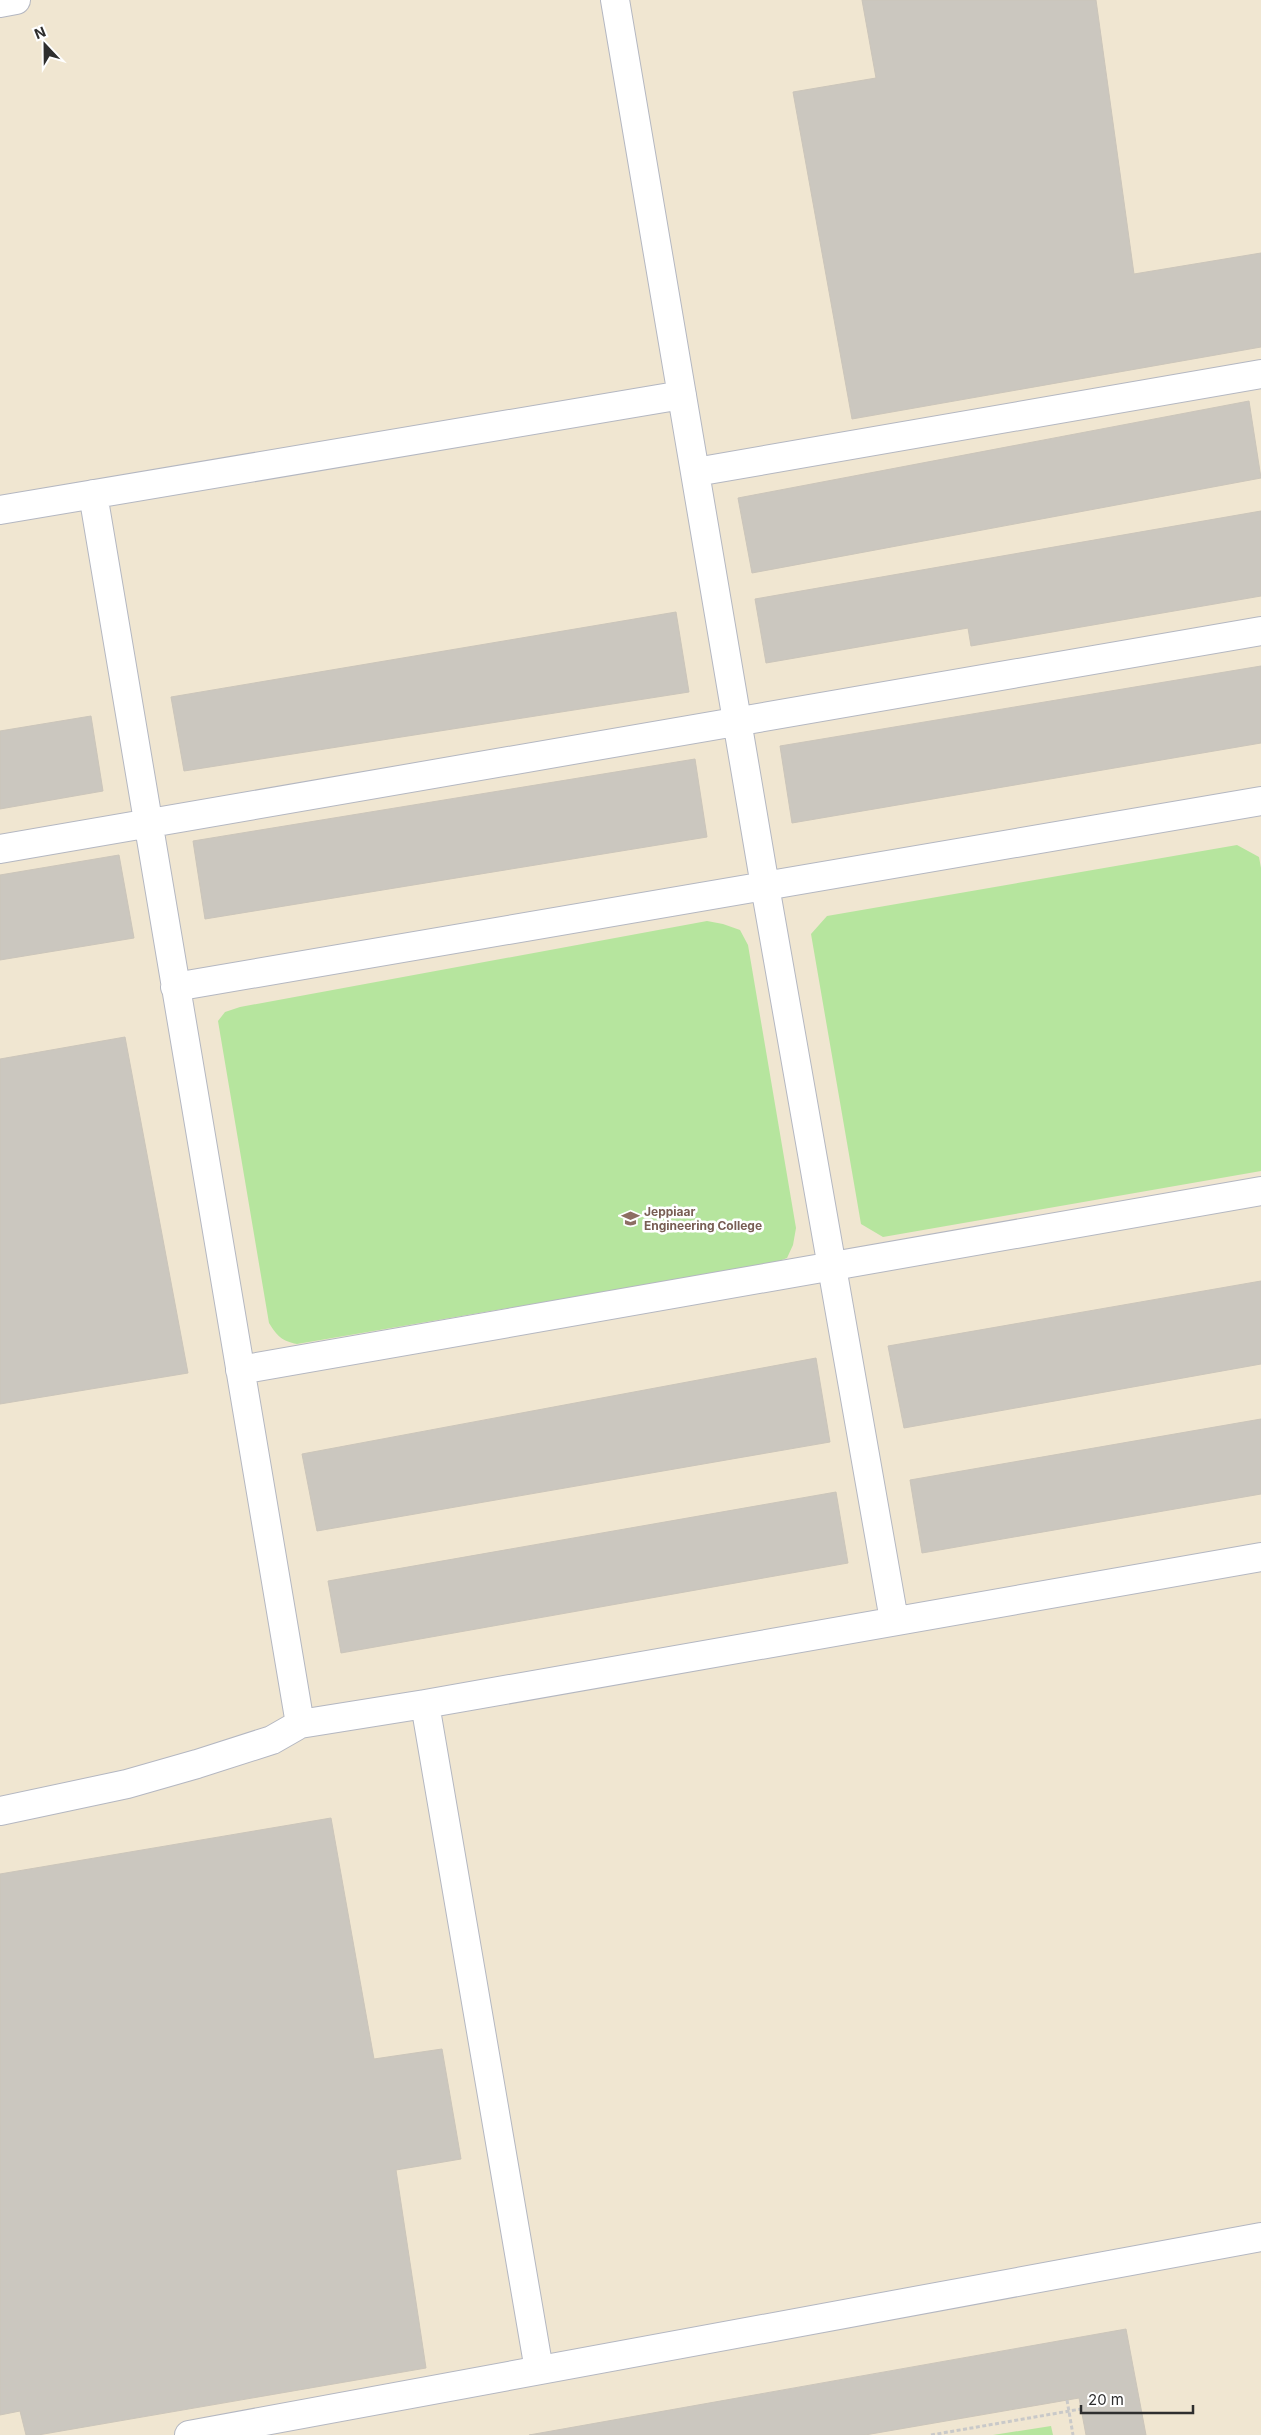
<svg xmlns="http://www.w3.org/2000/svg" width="1261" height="2435" font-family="Inter,sans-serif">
<rect width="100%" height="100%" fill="#efe9e1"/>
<path fill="#f0e6d1" d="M0,0H1261V2435H0Z"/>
<path fill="#b6e59e" d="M1237,845L1259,857L1261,868V1171L883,1237L861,1224L811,934L827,916Z
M707,921L723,924L740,930L748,945L796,1228L793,1245L787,1258L774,1263L297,1344C282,1341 277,1336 269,1323L220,1033L218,1021L225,1012L240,1007Z
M1051,2426L1053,2435H993Z"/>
<path fill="#cbc7bf" stroke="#cbc5ba" d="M862,0H1096L1134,274L1261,253V347L852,419L793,92L876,78Z
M1249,401L1261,478L752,573L738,498Z
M1261,511V596L971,646L968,628L766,663L755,599Z
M676,612L689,692L184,771L171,697Z
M1261,666V743L792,823L780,746Z
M91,716L103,791L0,809V731Z
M695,759L707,837L205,919L193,841Z
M119,855L134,938L0,960V875Z
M125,1037L188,1373L0,1404V1059Z
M1261,1281V1364L904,1428L888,1346Z
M816,1358L830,1442L317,1531L302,1454Z
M1261,1419V1494L922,1553L910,1480Z
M836,1492L848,1563L341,1653L328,1581Z
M331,1818L374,2059L442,2049L461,2159L396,2170L426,2368L38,2435H26L20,2411L0,2415V1874Z
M1126,2329L1146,2435H1086L1079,2398L865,2435H529Z"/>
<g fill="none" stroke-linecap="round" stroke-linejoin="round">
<defs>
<path id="minor" d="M615,0L765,886L894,1620
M0,3L16,0
M696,472L1261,374
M93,494L300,1724
M0,510L682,395
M0,849L1261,631
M175,987L1261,801
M240,1370L1261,1191
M425,1704L539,2370
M0,1811L127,1784L197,1764L272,1740L300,1724L425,1704L1261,1557
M189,2435L1261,2237"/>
</defs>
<use href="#minor" stroke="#b4b7c1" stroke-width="30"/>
<path stroke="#c9c9c9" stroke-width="3" stroke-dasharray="4 2.5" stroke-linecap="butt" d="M1067,2400L1073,2435
M931,2435L1081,2409"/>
<use href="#minor" stroke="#fff" stroke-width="28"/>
</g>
<defs>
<symbol id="university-bare" viewBox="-9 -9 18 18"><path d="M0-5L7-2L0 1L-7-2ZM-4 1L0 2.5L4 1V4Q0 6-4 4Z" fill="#8d6e63" stroke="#fff" stroke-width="2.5" paint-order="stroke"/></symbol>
</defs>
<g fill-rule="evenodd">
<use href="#university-bare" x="618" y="1206" width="25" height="25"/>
</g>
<g text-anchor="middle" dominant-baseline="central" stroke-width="5" stroke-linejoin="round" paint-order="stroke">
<g font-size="12" font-weight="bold" fill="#785e54" stroke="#fff" text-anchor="start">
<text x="644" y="1211">Jeppiaar<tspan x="644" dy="14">Engineering College</tspan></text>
</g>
</g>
<g transform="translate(45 45) rotate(338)" stroke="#ffffff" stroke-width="4" paint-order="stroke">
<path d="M0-4L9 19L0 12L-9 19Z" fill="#2e2e2e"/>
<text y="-8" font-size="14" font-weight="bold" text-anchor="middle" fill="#2e2e2e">N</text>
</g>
<path d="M1081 2405v8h112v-8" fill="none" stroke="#2e2e2e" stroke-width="2.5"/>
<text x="1088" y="2405" font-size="15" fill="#2e2e2e" stroke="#ffffff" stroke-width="4" paint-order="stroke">20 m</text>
</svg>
